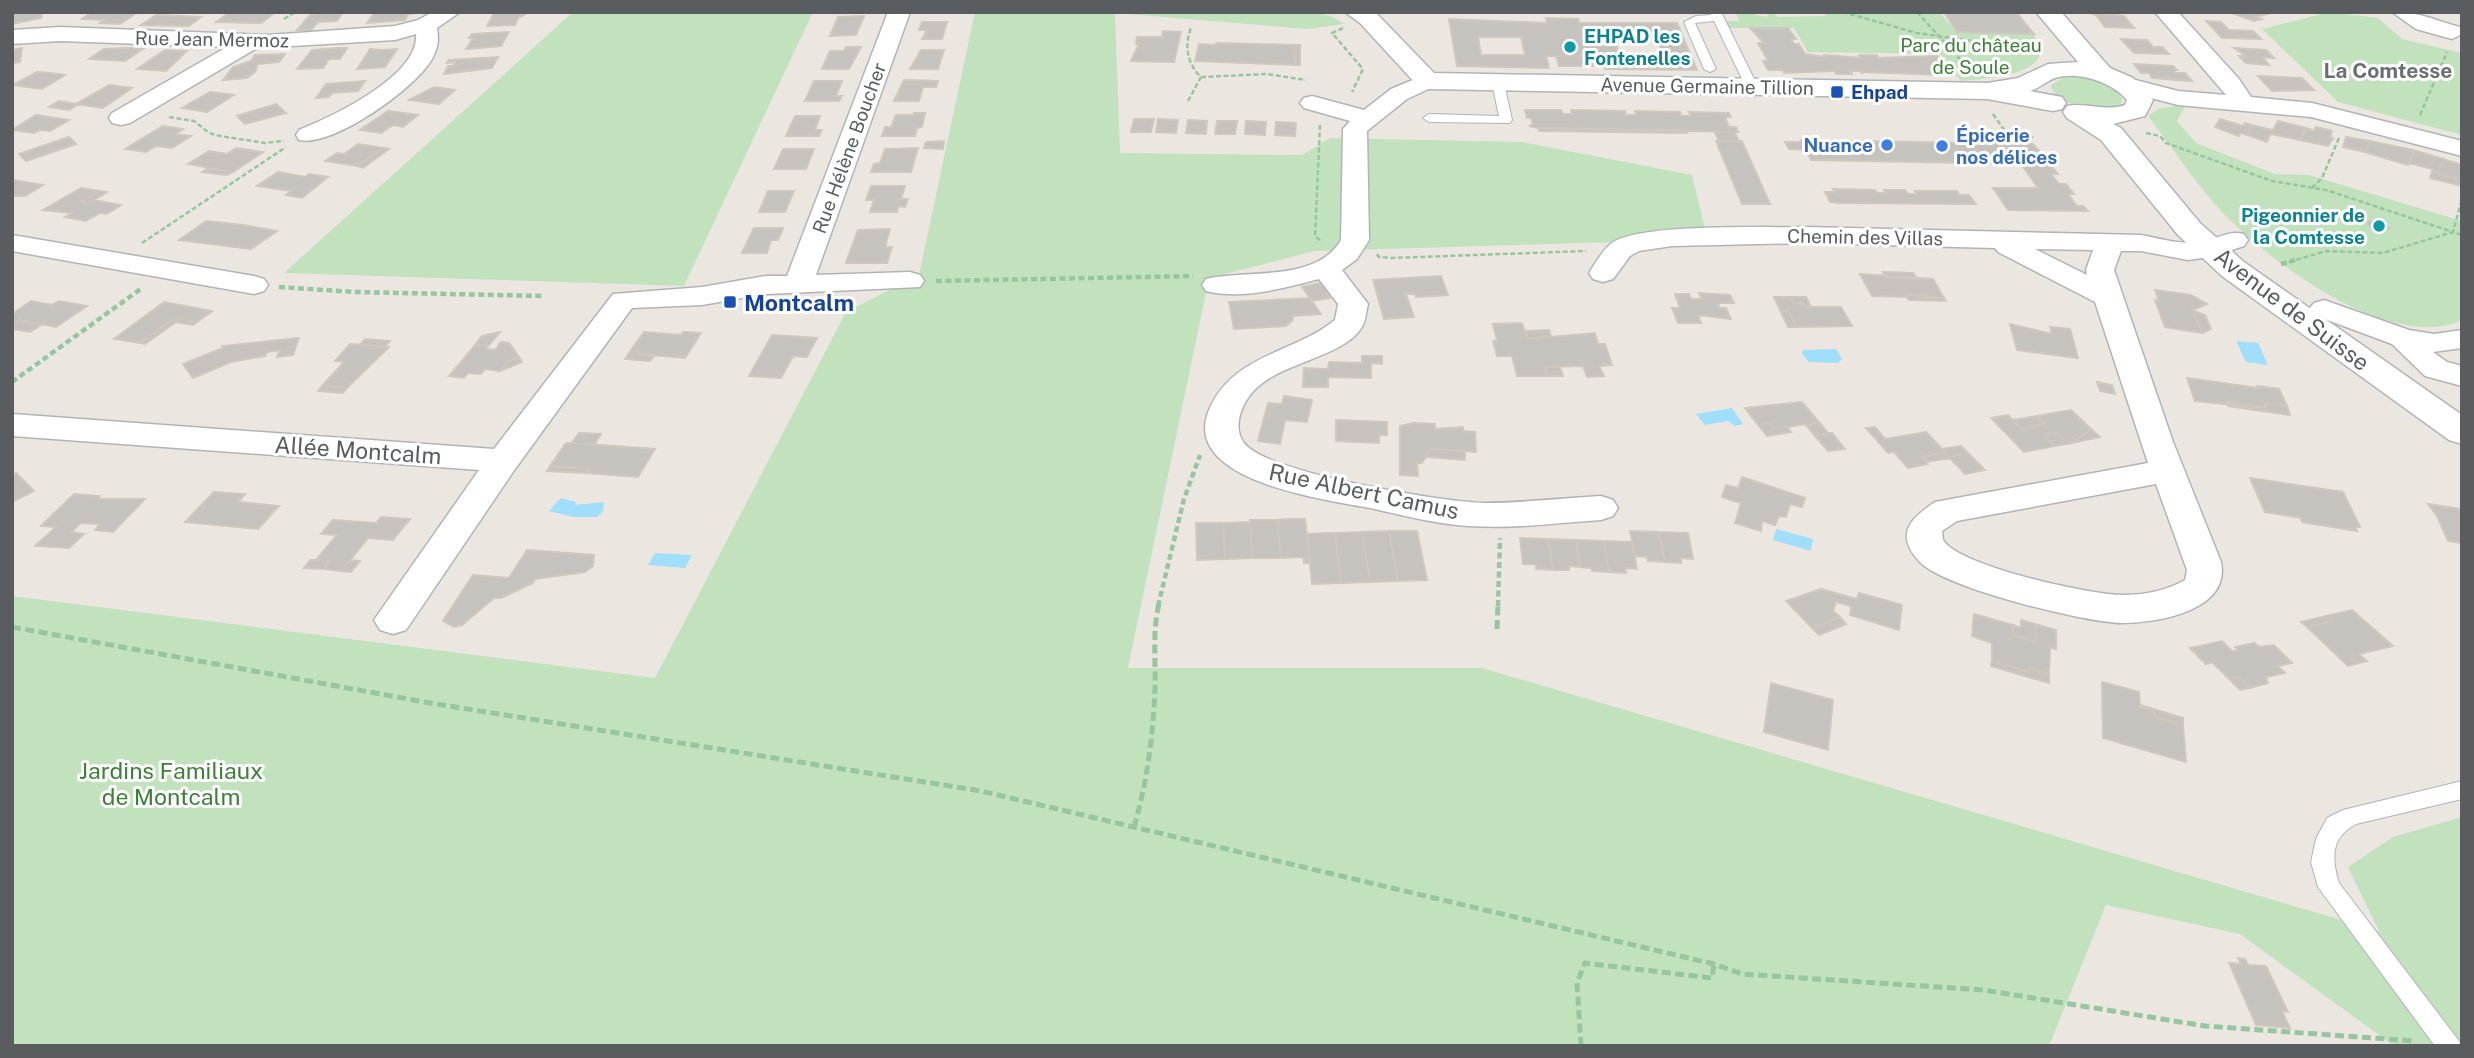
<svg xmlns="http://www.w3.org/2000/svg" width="2474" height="1058" font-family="'Public Sans',sans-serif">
<rect width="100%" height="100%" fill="#ebe7e0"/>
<path fill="#c1e2bd" d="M573,12H813L684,286L284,273Z
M975,12H1315L1333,17L1344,24L1307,29L1115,13L1120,153L1302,155L1330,138L1522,142L1692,175L1705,229L1617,242L1315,251L1209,278L1128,668H1482L2379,931L2348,867L2393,837L2462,817V1046H2394L2240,934L2106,905L2049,1046H12V596L655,678L846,312L919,275Z
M1743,12L1767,17L1770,12L1778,17L1826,16L1824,12H1939L1957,32L2034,34L2040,54C2034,77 1981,79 1961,81L1940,54L1808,52L1794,28H1730L1726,21H1739L1736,13Z
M2329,12L2378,18L2402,39L2462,53V135L2338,102L2262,29Z
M2074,77C2091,79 2112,82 2122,98L2121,103C2104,113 2055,108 2051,85L2063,78Z
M2186,105L2177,121L2196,143L2275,174L2309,175L2462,221V320C2392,352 2279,268 2231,221C2201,192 2174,150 2148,116L2160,108Z"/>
<path fill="#a0defb" d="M2236,341L2258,343L2268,365L2246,362Z
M1836,349L1842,359L1838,363L1809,362L1802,354L1803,350Z
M1732,408L1743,424L1735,426L1728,421L1705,425L1696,414Z
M561,498L576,502L575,505L604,502L603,511L597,517H573L549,511Z
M1776,529L1813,539L1811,551L1773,540Z
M655,553L692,555L685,568L648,565Z"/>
<path fill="#c6c2bd" stroke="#cfc8be" stroke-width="2" fill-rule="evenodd" d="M22,12H42L41,18L12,24V14Z
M92,12H138L120,24L100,23L105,20L82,19Z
M230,12H253L274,13L261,23L216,22Z
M317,12H343L337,21L318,22L311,30H297L309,16Z
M375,12H424L408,14L405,20L367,23Z
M529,12L518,18L515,25L487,26L494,13Z
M1944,12H2016L2034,34L1957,32Z
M2087,12L2124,16L2134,28L2105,27L2096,15Z
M2229,12H2263L2267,14L2257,17L2262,19L2254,21Z
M156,15L201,17L189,26L141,25Z
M864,16L856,35L830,36L838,17Z
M1546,18L1578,19L1579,23H1677L1697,70L1605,69L1601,56H1546L1549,68L1457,66L1449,19L1547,23ZM1478,37H1521L1525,55H1481ZM1614,39H1657L1665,57H1621Z
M2206,21L2221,22L2229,30L2253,31L2261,39L2222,38Z
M922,22H947L942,39H922L927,30H919Z
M1750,28H1788L1796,39H1791L1794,44H1799L1805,54L1825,57L1824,55L1861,58L1859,55H1877L1878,58L1937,56L1953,73L1938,72L1941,75L1861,72L1863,74L1860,71H1850L1852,74H1836L1835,71L1784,73L1783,70H1768L1763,61H1768L1758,43H1764Z
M1163,31L1181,32L1174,62L1131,61L1139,44H1136L1137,37H1162Z
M509,32L501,46L466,49L473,38H469L472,34Z
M2121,39L2147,40L2153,47H2162L2169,54L2134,53Z
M1216,43L1296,45L1293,58H1295V65L1195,61L1199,44L1216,45Z
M1296,45H1300V65H1295V58H1293Z
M846,47H861L849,69H822L830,51H844Z
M22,48L20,62L12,63V50Z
M128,48L143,49L125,61L89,59L104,49Z
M337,48H347L340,59H329L323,68L297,69L312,50Z
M2234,48L2266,50L2274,58L2262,57L2269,65L2246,63L2239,56H2246Z
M370,49L381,50L397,49L385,67L357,69Z
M165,50L187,51L166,71L137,69Z
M921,50H944L938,69H910Z
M285,54L279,62L258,64L255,72L247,78L223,80L233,67L251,61L255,55Z
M1556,56H1590L1593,66H1559Z
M498,57L492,68L444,74L448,66H453L455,62L447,63L449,60Z
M2134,64L2173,66L2177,70H2174L2175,73H2185L2192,81L2152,78L2149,73H2141Z
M37,72L49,73L65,75L42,89L13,85Z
M2258,76L2302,78L2314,90L2272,91Z
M904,80L938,81L936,87H923L919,101H894Z
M365,81L358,91L332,93L329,97L316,98L326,84Z
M814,81H842L836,96H842L839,101H805Z
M109,85L132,88L103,108L76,104Z
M434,87L455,90L439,104L409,100Z
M210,92L234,95L207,112L182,108Z
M59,101L76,104H79L69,110L49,107Z
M276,104L286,113L245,124L237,116Z
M1525,110H1561L1563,114H1572L1571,110L1625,111L1626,115H1636L1635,111L1680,112L1681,116H1691L1689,112L1729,113L1731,117H1725L1729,127H1736L1738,132L1538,128L1529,126L1533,125L1531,118H1527Z
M388,111L418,115L403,127L393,125L381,133L360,130Z
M914,113H925L922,127L917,128L915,136H882L885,127H891L896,115H913Z
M36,115L69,120L50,131L40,130L34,133L12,130Z
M795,116H820L815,130H822L819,136H786Z
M1134,119H1154L1151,132H1131Z
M1158,119L1178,120L1176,133L1156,132Z
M2220,119L2243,126L2245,123L2251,125L2247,135L2241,133L2239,136L2215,127Z
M1188,120L1207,121L1206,134L1186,133Z
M1217,121H1237L1235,134H1215Z
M1246,121L1266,122L1265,135L1245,134Z
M2278,121L2306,128L2300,140L2271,134Z
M1276,122L1296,123L1295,136L1275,135Z
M2251,125L2272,130L2267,142L2247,135Z
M163,126L183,129L175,134L191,136L172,148L156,146L146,152L125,149Z
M2316,127L2332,131L2330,137L2333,138L2328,146L2300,140L2306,128L2314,131Z
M1538,128L1686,130L1687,133L1539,131Z
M1714,131L1734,132L1739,141H1719Z
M69,137L76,144L26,161L19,154Z
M2346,137L2370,141L2365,152L2343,147Z
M1801,140L2033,144L2040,152H2033L2042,163H2049L2058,174H2051L2059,184H2066L2074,194H2068L2077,206H2083L2088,211L2008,210L1993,188H2038L2021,164L1811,160Z
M944,141L943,149L924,148L926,142Z
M1716,141H1742L1770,204H1742Z
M2370,141L2413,150L2408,165L2365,152Z
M1785,142H1802L1806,150L1789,149Z
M358,144L384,148L357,166L325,161L337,153L344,154Z
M236,148L263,152L233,172L188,164L209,151L227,154Z
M384,148L389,149L363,168L357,166Z
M918,148L911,172H871L874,164L880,163L885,149Z
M783,149H814L806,169H774Z
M2413,150L2443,159L2438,173L2432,172L2433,169L2409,163Z
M2443,159L2462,165L2460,180L2438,173Z
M208,168L233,172L227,175L202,172Z
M278,172L305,177L309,174L328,177L302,198L286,195L291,191L257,186Z
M2432,172L2460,180L2459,185L2430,178Z
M13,180L43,185L25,196H12Z
M871,186H905L901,199H908L905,207L898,206L897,212H870L874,200H866Z
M81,188L100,191L81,202L89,203L94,200L121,205L107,214L100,213L86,221L65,217L72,213L43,210Z
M1833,189L1875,190L1877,193H1886L1884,190H1905L1908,194H1917L1915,191H1957L1959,195H1969L1976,204L1840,203L1830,202L1825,192H1835Z
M100,191L107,192L89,203L81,202Z
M768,191H794L785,212H759Z
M206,221L243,225L277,231L251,249L179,240Z
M2367,221H2378L2389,228L2376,230L2368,225Z
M754,228H783L778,240H771L767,253H742Z
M890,229L885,247H892L887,263H846L858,230Z
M1883,272L1913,273L1918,279L1885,277Z
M1860,274L1933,279L1944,298L1906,295L1907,297L1872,296Z
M1441,276L1448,295L1416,297L1415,294H1406L1414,317L1384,319L1373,280Z
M1320,283L1330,298L1312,301L1302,287Z
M2155,290L2191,295L2207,304L2192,310L2202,333L2165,327L2155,300L2159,301Z
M1699,293L1730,295L1734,303H1718L1720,308H1726L1731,319L1698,315L1701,323H1678L1672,308H1680L1675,294H1689L1691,299H1702Z
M1906,295H1926L1927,298H1944L1946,301L1909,300Z
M1774,297H1790L1793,303H1803L1805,307H1841L1852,326L1796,327L1789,311L1781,312Z
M1790,297H1806L1811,307H1805L1803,303H1793Z
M1310,298L1321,314L1292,316L1293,320L1286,326L1234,329L1229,302Z
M31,301L52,305L59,301L87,306L56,327L19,320L12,326V314Z
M164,302L212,311L197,322L175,318L140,343L114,339Z
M2192,310L2205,315L2211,329L2202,333Z
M1789,311L1796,327H1788L1781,312Z
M175,318L197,322L193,325L176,322L145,344L140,343Z
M19,320L41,325L30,332L12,329V326Z
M1522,323L1528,339L1595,333L1598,344H1605L1612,365L1599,366L1604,376L1587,377L1583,366L1545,367L1548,376H1517L1512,356H1497L1493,341H1497L1493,324Z
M2010,324L2052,334L2050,327L2070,329L2078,358L2017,350Z
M1549,330L1551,336L1528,339L1525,331Z
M500,332L489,345H475L482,336Z
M644,332L681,335L683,332L701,333L685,358L639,354L642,351L631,350Z
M772,335L817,338L807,357L793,356L781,378L749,376Z
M299,338L293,355L277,357L280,350L267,352L265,356L231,362L193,378L183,364L223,348L222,346Z
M365,339L390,341L384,347L360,345Z
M501,342L509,343L519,357L507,362L500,371L485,369L481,374L468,373L464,378L449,376L475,345H489L486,349L495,350Z
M350,344L389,347L347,388L322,386L344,362L335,361Z
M631,350L642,351L639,354L654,356L650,361L625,359Z
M1362,356H1382V364L1371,363V378L1328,377V387H1303L1304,368L1328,369L1329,362L1362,363Z
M519,357L522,362L500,371L507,362Z
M1545,367H1560L1563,376H1548Z
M2187,378L2258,388L2257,386L2279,389L2287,406L2264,403L2266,408L2195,401Z
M2097,382L2112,385L2115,394L2100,391Z
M322,386L347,388L343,393L318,391Z
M1284,396L1312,400L1307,422L1285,420L1280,444L1258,441L1268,403L1282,404Z
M1802,402L1819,422L1775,429L1770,423L1758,425L1745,408Z
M2227,402L2266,408L2264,403L2287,406L2290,415L2228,406Z
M2071,410L2090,428L2088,431L2072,443L2055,433L2044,435L2055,446L2024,452L1991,418L2008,415L2021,429L2045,424L2037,416Z
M2037,416L2045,424L2021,429L2013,420Z
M1336,420L1387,422V435H1379V443L1336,441Z
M1819,422L1828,433L1815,436L1806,425Z
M1413,423L1435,424V429L1463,427V431L1475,432L1476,452L1431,449L1422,463H1417L1418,476L1400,475V426Z
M1770,423L1775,429L1787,427L1791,432L1767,436L1758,425Z
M1875,427L1885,439L1926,432L1945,452L1922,457L1928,464L1908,468L1894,452L1888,453L1866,428Z
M2090,428L2100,437L2072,443L2088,431Z
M579,433L601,434L594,445L572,443Z
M1828,433H1832L1845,449L1828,451L1815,436Z
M2055,433L2072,443L2055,446L2044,435Z
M566,443H572L655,449L638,477L586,473L588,469L550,466Z
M1961,446L1968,453L1949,457L1942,449Z
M1431,449L1465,451V460L1426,457Z
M1945,452L1950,458L1926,462L1922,457Z
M1968,453L1985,470L1965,474L1949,457Z
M550,466L588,469L586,473L547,471Z
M16,473L34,491L12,502V475Z
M1742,477L1805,498L1802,507L1790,504L1786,517L1779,516L1775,525L1762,521L1761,531L1735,523L1741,503L1722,497L1726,485L1738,488Z
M2250,478L2343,492L2360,527H2356L2357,531L2302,522L2301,518L2265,512Z
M214,492L245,494L238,502L279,506L258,529L185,522Z
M74,494L100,496L98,499H145L113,532L95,530L100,524L81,523L71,532L84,534L69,548L35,546L56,527L41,526Z
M2428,504L2462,509V543L2448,541L2437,516Z
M381,517L410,519L393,540L368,538L341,571L323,569L329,561L316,560L337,535L321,534L333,520L376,523Z
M1289,519H1305L1310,563H1304V557L1281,558L1277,520Z
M1250,520H1277L1281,558H1252Z
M1250,522L1252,558L1225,559L1223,523Z
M1196,523H1223L1225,559L1197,560Z
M1389,531L1398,581L1370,582L1362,532Z
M1389,531H1417L1427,580L1398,581Z
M1630,531L1659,532L1665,562L1648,561L1647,557L1635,556Z
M1362,532L1370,582L1341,583L1335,533Z
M1659,532L1688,533L1693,559L1681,558V563L1665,562Z
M1326,533H1335L1341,583L1312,584L1307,534Z
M1520,538L1548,539L1553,570L1536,569V564H1523Z
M1548,539L1576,540L1580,567L1569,566V570H1553Z
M1576,540L1604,541L1609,572L1592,571V568L1580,567Z
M1604,541L1632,542L1637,569L1625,568L1626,573L1609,572Z
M527,550L594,555L593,566L585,572L535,579L533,583L501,598H494L462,625L454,627L443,621L473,575L509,578Z
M310,560H316L329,561L323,569L304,568Z
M350,560L360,561L351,572L341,571Z
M1821,589L1857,599L1859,593L1902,605L1899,630L1850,615L1851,606L1836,602L1833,611L1840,617L1812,628L1786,601Z
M2352,610L2393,646L2359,654L2367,661L2348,666L2307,627L2333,621L2326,616Z
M1974,614L2013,625V635L2036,642L2035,624L2056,630V649L2050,647L2049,674L2030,668L2029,672L1992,661V643L1972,636Z
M2326,616L2333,621L2307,627L2301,622Z
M1840,617L1846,624L1819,635L1812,628Z
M2021,620L2035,624L2036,642L2013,635V625L2021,628Z
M2222,641L2232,651L2238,650L2235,647L2254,643L2260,647L2274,645L2292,663L2278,666L2285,673L2266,677L2268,683L2249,688L2240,677L2229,679L2212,662L2206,664L2190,648Z
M1992,661L2029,672L2030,668L2049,674V683L1991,666Z
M2240,677L2249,688L2240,690L2229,679Z
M2102,682L2139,692L2140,707L2154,712L2155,717L2183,726L2186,762L2103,738Z
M1771,683L1833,700L1828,750L1764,732Z
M2140,705L2183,718V726L2155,717L2154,712L2140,707Z
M2238,958L2245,959L2248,965L2266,966L2288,1012L2282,1011L2290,1028L2256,1025L2229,963L2241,964Z"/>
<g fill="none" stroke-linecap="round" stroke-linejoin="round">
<defs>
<path id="service" d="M1710,12H1721L1758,87L1756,89L1746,87L1714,21L1695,23L1716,69L1710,72L1704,69L1684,22L1696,16L1711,15Z
M1498,79L1504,83L1512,120L1510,123L1429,122L1423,118L1429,114L1499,116L1492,83Z
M2462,781V799L2356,824C2331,838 2331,857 2339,883L2462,1045L2435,1046L2318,887L2311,862L2316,839L2327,818L2343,810Z"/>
<path id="minor" d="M433,12H460L437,28C439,40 438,48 432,59C416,88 332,148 299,140L296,135L299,130C331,117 420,76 416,34L395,40L257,48L130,123L121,125L112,123L109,118L112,113L227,47L60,41L12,44V30L60,27L268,35L395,26L418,20Z
M888,12H910L816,275L910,272L920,275L924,281L920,287L766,294L702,305L632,308L515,469L406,630L393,634L380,630L374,620L479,470L12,436V414L494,449L613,294L702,287L766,276H787Z
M2155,12H2178L2239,79L2251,97L2312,103L2462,141V156L2311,117L2178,105L2116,89L2112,84L2116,79L2124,77L2178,91L2226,95Z
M2392,12C2421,12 2433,20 2460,27L2462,34L2452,39L2416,29Z
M1427,74L1435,76L1439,81L1435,86L1407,99L1367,131L1369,240L1357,259L1342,270L1368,304C1366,311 1366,319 1363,325C1345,360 1272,361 1248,398C1239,411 1234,430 1244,443C1266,473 1443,502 1484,503C1523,503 1562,498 1601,496L1613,500L1618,508L1613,516L1601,520C1557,523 1513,529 1469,526C1435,524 1402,515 1370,508C1329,500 1179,482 1209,410C1233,354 1293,354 1335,320L1338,304L1319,279C1285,288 1241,300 1206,291L1202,285L1206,279C1247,269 1316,283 1341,240L1343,129L1350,121L1304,108L1300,103L1304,98L1312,96L1364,110L1391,89Z
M1806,227L2141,235C2161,239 2181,245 2201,242C2217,240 2227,230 2244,234L2248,240L2244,246L2210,257L2188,260L2141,251H2121L2114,270L2173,442L2221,562C2231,611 2157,623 2121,623C2084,622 1943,588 1919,561C1894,534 1911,518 1935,502L2148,463L2095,302L1998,252L1995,248L1806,243L1672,246L1639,251L1630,256L1613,279L1603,282L1593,279L1589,273C1595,264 1603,249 1612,243C1641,223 1766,228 1806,227ZM2035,249L2093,250L2086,270L2087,275ZM2156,484L2187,570L2185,580C2166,591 2143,595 2122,595C2090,595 1958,566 1943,540L1942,531L1957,521Z
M12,235L254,276L264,279L268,285L264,291L254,294L12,251Z
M2324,300L2409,330L2434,334L2462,330V348L2433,352L2447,362L2462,366V386L2425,376L2392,344L2314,315L2309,309L2314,303Z"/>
<path id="tertiary" d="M1345,12L1376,13L1434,73L1988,83L2018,78L2048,64L2078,62L2036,12H2061L2110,68L2133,78L2153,100L2145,116L2113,124L2121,128L2200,223L2244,262L2462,415V444L2449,440L2222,276L2178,235L2101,140L2067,118L2063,112L2067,106C2086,102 2105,112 2125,105L2127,100C2112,82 2078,71 2055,78C2046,81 2040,88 2030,91L2062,97L2066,103L2062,109L2053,111L1987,99L1427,89L1418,86L1360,23Z"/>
</defs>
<use href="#service" stroke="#b1b4b7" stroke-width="2"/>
<use href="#minor" stroke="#b1b4b7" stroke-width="3"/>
<use href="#tertiary" stroke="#b1b4b7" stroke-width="3"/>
<path stroke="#97c59f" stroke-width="2.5" stroke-dasharray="5 2.5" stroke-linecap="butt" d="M1843,12L1917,33L2041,51
M1917,12L1968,68
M284,19L295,12
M1343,28L1332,33L1363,69L1352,92
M1201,77L1267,74L1306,80
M1188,101L1201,77C1187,64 1184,45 1191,28
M1993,114L2007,134H2001L2005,139
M2420,115L2447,52
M169,117L194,121L209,133L220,136L265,143L284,141
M1320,125L1315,236L1322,242
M2146,133L2160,136L2166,143L2272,181L2326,190L2453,232L2462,199
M2007,134H2029L2034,140
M2312,188L2322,178L2339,138
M142,243L286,147
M1377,254L1379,257L1391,258L1586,251
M2289,262L2326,251L2383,253L2453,232L2462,235"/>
<path stroke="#97c59f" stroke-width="4.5" stroke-dasharray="6 3.5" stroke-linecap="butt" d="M2281,264L2295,260
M936,281L1193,276
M279,287L355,292L543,296
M12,382L142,288
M1158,606L1184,499L1200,455
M1498,606L1500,538"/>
<path stroke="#97c59f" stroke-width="5" stroke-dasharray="9 4.5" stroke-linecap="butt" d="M12,627L430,703L981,791L1714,964L1742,974L1984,990L2205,1026L2415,1041
M1497,629L1498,604
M1134,827C1147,783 1153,736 1155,689C1156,661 1152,632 1159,604
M1581,1046L1577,983L1585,963L1712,978L1714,964"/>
<use href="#service" fill="#fff" fill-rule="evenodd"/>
<use href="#minor" fill="#fff" fill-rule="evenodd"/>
<use href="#tertiary" fill="#fff" fill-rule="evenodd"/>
</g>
<g fill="#0f9aa8" stroke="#fff" stroke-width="2.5">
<circle cx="1570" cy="47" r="7"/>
<circle cx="2379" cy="226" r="7"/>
</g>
<g fill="#1a4fb4" stroke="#fff" stroke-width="2.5">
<rect x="1830" y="85" width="14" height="14" rx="3.5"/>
<rect x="723" y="295" width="14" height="14" rx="3.5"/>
</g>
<g fill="#3f7fe0" stroke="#fff" stroke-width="2.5">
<circle cx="1887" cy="145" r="7"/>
<circle cx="1942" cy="146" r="7"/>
</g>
<g text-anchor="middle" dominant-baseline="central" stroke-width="6" stroke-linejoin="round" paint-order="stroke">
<g font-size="19" font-weight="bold" fill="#0d838f" stroke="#fff" text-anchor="start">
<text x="1584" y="36">EHPAD les<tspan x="1584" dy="22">Fontenelles</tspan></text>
<text x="2365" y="215" text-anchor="end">Pigeonnier de<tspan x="2365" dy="22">la Comtesse</tspan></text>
</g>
<g font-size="19" fill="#595d60" stroke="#fff">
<text transform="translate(212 39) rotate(1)">Rue Jean Mermoz</text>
<text transform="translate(1707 86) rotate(1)">Avenue Germaine Tillion</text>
<text transform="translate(849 148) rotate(-70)">Rue Hélène Boucher</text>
<text transform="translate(1865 237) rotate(1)">Chemin des Villas</text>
</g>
<g font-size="19" fill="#3d8037" stroke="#fff">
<text x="1971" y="45">Parc du château<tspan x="1971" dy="22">de Soule</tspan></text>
</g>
<g font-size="19" font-weight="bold" fill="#164399" stroke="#fff" text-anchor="start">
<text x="1851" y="92">Ehpad</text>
</g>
<g font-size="19" font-weight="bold" fill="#366cbe" stroke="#fff" text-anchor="start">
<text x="1956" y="135">Épicerie<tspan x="1956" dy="22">nos délices</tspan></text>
<text x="1873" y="145" text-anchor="end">Nuance</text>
</g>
<g font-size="21" font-weight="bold" fill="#6a6f72" stroke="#fff">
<text x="2388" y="70">La Comtesse</text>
</g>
<g font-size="23" font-weight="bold" fill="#164399" stroke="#fff" text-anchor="start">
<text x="744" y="302">Montcalm</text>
</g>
<g font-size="23" fill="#595d60" stroke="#fff">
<text transform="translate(2292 309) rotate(37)">Avenue de Suisse</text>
<text transform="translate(358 450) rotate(4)">Allée Montcalm</text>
<text transform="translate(1364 491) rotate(12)">Rue Albert Camus</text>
</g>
<g font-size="23" fill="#3d8037" stroke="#fff">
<text x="171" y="770">Jardins Familiaux<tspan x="171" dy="26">de Montcalm</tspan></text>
</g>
</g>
<rect width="2474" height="1058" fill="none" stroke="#595d60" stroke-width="28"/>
</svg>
